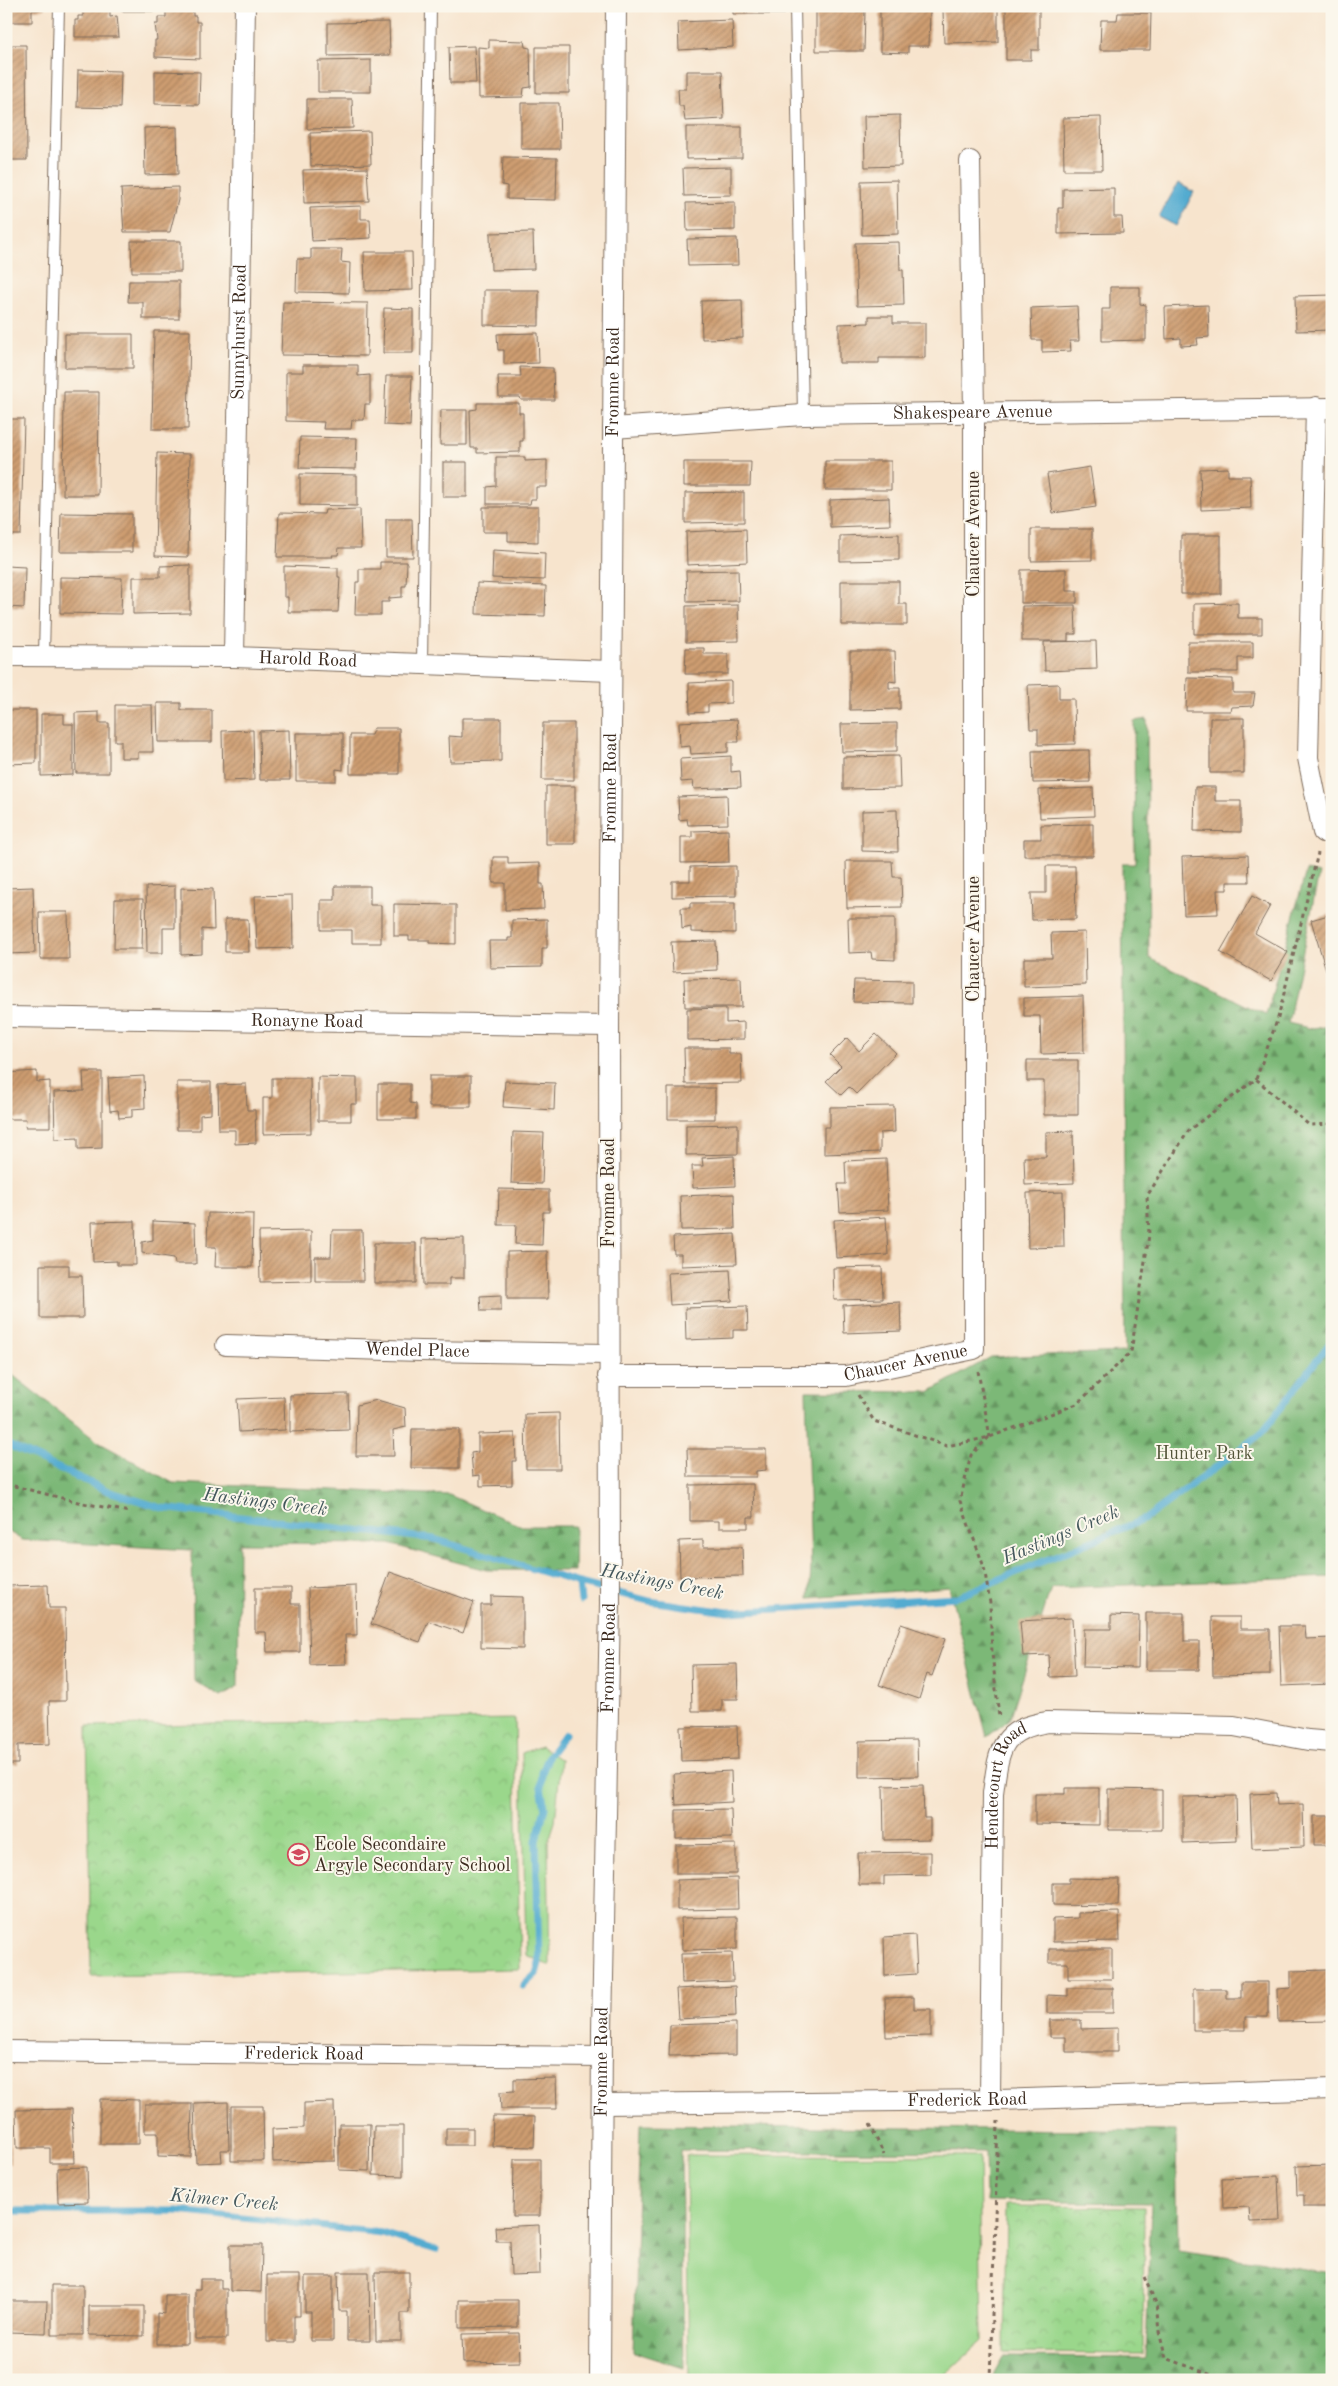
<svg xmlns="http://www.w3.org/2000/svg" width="1338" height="2386" font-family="'Old Standard TT',serif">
<defs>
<pattern id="forest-firs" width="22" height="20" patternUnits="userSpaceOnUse" patternTransform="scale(1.25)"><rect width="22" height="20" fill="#7bb877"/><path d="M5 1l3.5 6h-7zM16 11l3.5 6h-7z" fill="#669661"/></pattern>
<pattern id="park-crowns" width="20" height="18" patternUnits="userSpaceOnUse" patternTransform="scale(1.25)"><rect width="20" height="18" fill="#9ad78b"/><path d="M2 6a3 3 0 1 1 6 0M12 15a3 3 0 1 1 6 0" fill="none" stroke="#86b978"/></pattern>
<pattern id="building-hatch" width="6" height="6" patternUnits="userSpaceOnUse" patternTransform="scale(1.25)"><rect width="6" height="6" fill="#ce9d71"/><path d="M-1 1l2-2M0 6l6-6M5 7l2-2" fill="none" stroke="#a8805c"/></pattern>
</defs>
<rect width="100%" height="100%" fill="#fbf7ec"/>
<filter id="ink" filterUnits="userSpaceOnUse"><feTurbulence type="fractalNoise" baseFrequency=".02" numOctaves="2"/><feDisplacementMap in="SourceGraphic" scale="10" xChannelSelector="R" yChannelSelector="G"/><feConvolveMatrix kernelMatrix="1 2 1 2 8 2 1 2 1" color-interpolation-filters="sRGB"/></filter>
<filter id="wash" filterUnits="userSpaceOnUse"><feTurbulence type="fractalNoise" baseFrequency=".0096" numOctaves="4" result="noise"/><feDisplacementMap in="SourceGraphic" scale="20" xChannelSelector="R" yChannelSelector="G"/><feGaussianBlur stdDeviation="1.12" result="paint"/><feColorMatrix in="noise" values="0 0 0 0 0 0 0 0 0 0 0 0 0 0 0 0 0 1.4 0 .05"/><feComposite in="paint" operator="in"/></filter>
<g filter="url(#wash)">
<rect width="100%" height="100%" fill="#f7e4cd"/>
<path fill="#9ad78b" stroke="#6a8054" d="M541,1746L561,1760L555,1822L548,1843L550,1966L526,1955L522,1753Z
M686,2155L979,2156L982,2341L940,2379L689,2380Z"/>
<path fill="url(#forest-firs)" stroke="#5b714a" d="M1147,719L1149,958L1266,1015L1306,871L1319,874L1288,1023L1313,1029L1332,1025V1577L1051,1588L1010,1719L987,1737L949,1587L809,1598L811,1568L806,1391L929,1392L991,1357L1125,1352L1122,864H1135L1134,721Z
M6,1370L98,1442L173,1483L449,1495L521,1526H575L574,1571L486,1570L389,1544L239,1543L238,1687L221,1697L194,1681L192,1550L22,1540L6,1530Z
M640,2125L1176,2131L1178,2250L1332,2273V2380H1193L1192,2376L1164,2380H991L1004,2357L1146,2358L1151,2203L986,2201L985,2152L681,2150L684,2368L633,2352Z"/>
<path fill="url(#park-crowns)" stroke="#6a8054" d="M515,1719L520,1969L91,1976L87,1726Z
M1006,2206L1144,2207L1143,2354L1004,2353Z"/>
<path fill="#53abd0" stroke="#476a77" d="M1178,183L1194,192L1176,226L1159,217Z"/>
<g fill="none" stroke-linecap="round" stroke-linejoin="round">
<path stroke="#53abd0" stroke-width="7" d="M6,1444L108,1491L162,1508L434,1539L579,1583L649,1601L728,1612L957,1597L1145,1519L1261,1434L1332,1340
M579,1583L581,1601
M523,1986L536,1974L539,1963L536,1841L545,1808L541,1787L542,1773L549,1755L565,1734
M6,2211H178L382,2233L436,2250"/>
</g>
<g id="blocks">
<path fill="url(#building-hatch)" d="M6,6H45V9L32,10V22H6Z
M83,6H110V17L117,16L119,37H75V20H78V16H83Z
M122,6H153V11H122Z
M166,6H193V16H196V22H200V59L155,57V40H157L155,24H158V17H166Z
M733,6H785V14H733Z
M816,6H840L839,11H865L864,51H816Z
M1006,6H1039V50H1031V60H1006Z
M998,8V42L944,43L943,10Z
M880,10L930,11L929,46H908V53L880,52Z
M1118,13H1151L1150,50H1100L1101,20H1117Z
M732,20L733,47L679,50L678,22Z
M389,22L390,55L328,56V23Z
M489,40L524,41L525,47L530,48L531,87L524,88L523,97L479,98L478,47L489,48Z
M6,45H26L27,160H6Z
M474,46L476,83H450L449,47Z
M536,47H569V93H536Z
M371,60V92H318V61Z
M78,70L121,71L120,108L77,107Z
M155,71L200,72L199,105L155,104Z
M686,71H722L724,119L685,121L683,106H679L678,89H686Z
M307,99H352L353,128L307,129Z
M521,103H559L560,149H521Z
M900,115L901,166L865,167L864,116Z
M1101,117L1102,170H1064L1063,118Z
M177,127L178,174L145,175L144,128Z
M686,127H742V158L686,159Z
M370,131L371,164L311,166L310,133Z
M503,157L557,158L556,200L507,199V186L502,185Z
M731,167V195L684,196L683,168Z
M367,168L369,201L304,203L303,170Z
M897,180L898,234L862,235L861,181Z
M178,187V200L170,232H124L121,189Z
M1114,188V217H1122L1123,233L1058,234V208H1063V189Z
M6,202H9L10,232H6Z
M735,202V230L687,231L686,203Z
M361,206V219H370L371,238L312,241L310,208Z
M533,232L534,269L491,270L490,233Z
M737,238L738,265L688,266L687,239Z
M6,240H9V269H6Z
M131,241H181V272H132Z
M899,242L900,270H903L904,305L857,306L855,243Z
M311,249H342L341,262L350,263L349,293L296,292L297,259H311Z
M364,252H412L413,290L365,291Z
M129,281H179V319H143V302H128Z
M1110,287H1140V304L1146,305V340L1102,341V309H1110Z
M484,290H539V326L484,325Z
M1332,295V330L1296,331L1295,296Z
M742,300L743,338L702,339L701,301Z
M283,302L368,303L367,356L281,355Z
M1208,305L1209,337L1197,338L1198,345L1181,346V338L1166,339L1165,307Z
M1077,306L1079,341H1070L1071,351L1042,352V340H1032L1031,308Z
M384,308L413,309V353H383Z
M869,316H893V323H925V358H879V363H839V324L869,323Z
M154,331H190L188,429H152Z
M538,333L539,363L504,364V350H498L497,334Z
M65,334H133V368H65Z
M303,365H358V376L370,375V404H365L364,420H352L351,429H323L324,422L286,421V372H303Z
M520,367L553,368L554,400H521L520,397H499L498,376H521Z
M386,376H412L410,426L384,425Z
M64,392H99L98,495H63Z
M477,403H519V413H523V441H520V452L477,453V448H471L470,410L477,409Z
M441,410H467V445H440Z
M6,419H24L21,535H6Z
M300,437L357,438L356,469L299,468Z
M157,453L190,454L188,557L155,556Z
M496,457H525V461L547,460V487H536V499H531L530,504H487V487L496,486Z
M825,461H891V490H825Z
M443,462H467V497H443Z
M684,462H751L750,486H684Z
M1090,467L1096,507L1053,513L1047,474Z
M1228,468V476H1250L1251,508L1201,510L1200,469Z
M300,474L357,475V506L300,505Z
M744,492V522L685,523V493Z
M889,498L890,525L830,527V500Z
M483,507H538V542L508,541V532H483Z
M360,509L361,548H339L338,555H332L333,557H277L279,513L324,514L325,510Z
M61,513L132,514V552H60Z
M386,519H412L413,557H386Z
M746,529L747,562L687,565L686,532Z
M1031,529H1092V560L1031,561Z
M899,534V560L840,561V536Z
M1181,535H1221V594H1181Z
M493,550L545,553L544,580L492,578Z
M380,562H407L406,586H402V597L389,598V602H381V615H355L356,582H359V569H380Z
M190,565V613L133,614V577H160V566Z
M6,566L25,567L24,608L6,607Z
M284,566L338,568V577H340L338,612H288V597H284Z
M1066,569V591H1077V603H1021V570Z
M738,570L739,601L687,602L686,571Z
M60,577L122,578L121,614L60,613Z
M841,581H899V604H907V625H841Z
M477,583L546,586L545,616L476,614Z
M1238,603V618H1262V634H1194V604Z
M738,605L739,641L686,642V606Z
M1075,605L1076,634H1068V641H1022V606Z
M1096,641L1097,669L1045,671L1044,642Z
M1188,642H1253V658H1238V672H1188Z
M686,648H704V654H728V674H685Z
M850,651H895L896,682L889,681V688H900V709L850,710Z
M1187,678L1233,679V693H1255L1253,706L1232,707L1231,711H1186Z
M731,681V703L708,704V712L690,713L689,683Z
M1059,684V699H1074L1075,744L1038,745V729H1030L1028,685Z
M157,703H181V710H212V742H158Z
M115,705H152L153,752H138V758H121V741H115Z
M6,710H36V763L6,764Z
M99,712V723H109V773H76L75,713Z
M41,714H64V724H73V775L41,776Z
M462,718H501V761L450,762L449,736L462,737Z
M1210,718H1244V773H1210Z
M737,719L739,742H728V752L691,754L690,746L680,747L679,722Z
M543,723H574V780H542Z
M897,723V751L842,752L841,724Z
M374,728H399V774H350V735H371Z
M253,730L254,780L223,781L222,731Z
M289,730L290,780H260L259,731Z
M296,733H343V770L336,769V781H296Z
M1089,750L1090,782L1033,783L1032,751Z
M731,756V772L740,771L741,787L694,789L693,781L681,782L680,759Z
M899,756L900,788L843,789V757Z
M546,786H575V844H546Z
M1195,787H1215V801H1241V832L1194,831Z
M1093,788L1094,816L1040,818L1039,790Z
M727,795L728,824L688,825L687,819L679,820L678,797Z
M897,810L898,852L862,851V811Z
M1093,824V856H1024V839H1041V825Z
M728,830L729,862L681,863V837H692V831Z
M1248,855L1249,882H1227V890H1217L1218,914L1184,915L1182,857Z
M493,857H508V864L540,863V884H543L544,909L505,910V883H493Z
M846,861H892L893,877H901L902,907L847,908Z
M736,866V896L672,897V881H690V867Z
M1046,866H1075L1076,919L1032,920L1031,893H1046Z
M175,886V928H163V953H147L146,887Z
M335,886H370V905H381V943H352V930H321V900H335Z
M33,887L35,953L6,954V888Z
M181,888L213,889L214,930L202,929V954L181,955Z
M292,895L293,948L257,949L255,896Z
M1252,896L1270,906L1255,933L1288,952L1271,981L1220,952Z
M115,899H143L142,949H114Z
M690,903H735V933L691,932V927L682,929L681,908H690Z
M394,904L456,905V944L429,943V940H409V936H394Z
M39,912H68L69,959H40Z
M1332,914V968L1326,970L1311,920Z
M848,918H895V960L872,959L871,952L849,953Z
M225,919H248L249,952H225Z
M547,919V948H542V967L490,968L489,941H508V938H512V920Z
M1085,932L1086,985L1024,987V958H1052L1051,933Z
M716,941L717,970L673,972L671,942Z
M741,978L742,1007H685L684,979Z
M854,980L912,981V1003L853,1002Z
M1083,996L1084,1053L1041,1054L1040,1016H1024V998Z
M726,1008V1023L744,1022V1039L687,1040V1009Z
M876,1034L896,1053L856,1094L849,1087L841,1095L826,1081L841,1066L830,1055L847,1038L859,1051Z
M684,1048H729V1054H741L742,1083L685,1084Z
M1027,1060H1078V1115H1044V1081H1027Z
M37,1071V1082L50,1081V1127H25L26,1119H6V1073Z
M83,1072H102V1148L78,1149V1138L55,1139L54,1092L84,1091Z
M144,1076L145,1108L132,1109V1117L119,1118L118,1110L110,1111L108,1078Z
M429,1076H471V1107H429Z
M318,1077L357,1078V1104H351V1121H318Z
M272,1078H310L311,1133L263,1134V1098H272Z
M505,1081L555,1083L554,1110L503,1107Z
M177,1082H211V1114L200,1115V1130H177Z
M246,1084L247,1110H255L256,1143L235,1144V1130H219L218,1085Z
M378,1084H410V1103L416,1104V1119H378Z
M668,1088H715V1119H668Z
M894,1106L895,1132L880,1133V1152L824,1154V1127H830V1107Z
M738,1124V1154L686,1155V1125Z
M1073,1131L1074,1183L1025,1185L1024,1157H1046V1132Z
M513,1132L544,1133L542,1184L511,1183Z
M734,1156L735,1186L693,1188L692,1166H703L702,1158Z
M886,1159L888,1210L840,1212L838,1184H846L845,1161Z
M499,1189L549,1190V1212H543L542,1245L515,1244L516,1225H498Z
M1063,1192L1064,1247L1028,1248L1027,1193Z
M734,1194L735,1229L681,1230L680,1196Z
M208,1213L253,1214L252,1267H215L216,1247H207Z
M886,1217L888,1255L836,1258L834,1220Z
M135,1221L136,1265H117V1261L93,1262L92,1222Z
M153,1221L195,1223L196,1264H175L174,1258L142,1253V1242L153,1240Z
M332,1230H362L363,1281H315V1257H331Z
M311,1231V1281L260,1282L259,1232Z
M735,1234L737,1264L681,1266V1254H674L673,1237Z
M464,1238V1278H449V1285H423L422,1239Z
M374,1243H416V1283H374Z
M547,1251L548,1299H507V1252Z
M40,1265H69V1276H82L83,1318H40Z
M882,1267L883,1299L834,1300L833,1268Z
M730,1270L732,1301L670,1305L668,1273Z
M501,1295V1311H481L480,1296Z
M900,1302L901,1331L844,1333L843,1305Z
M747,1306L748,1330H733V1338L686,1340L685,1308Z
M348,1394L349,1430L290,1432V1395Z
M284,1397L285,1430L239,1432L237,1399Z
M377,1400L405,1408L406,1427L393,1430L394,1456H356L357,1405Z
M559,1413L560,1469H526L525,1414Z
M412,1429H459V1468H411Z
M515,1433L516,1461H512V1485L480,1486V1475L473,1476L471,1453L478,1452V1434Z
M687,1449H766V1470L756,1471V1477H688Z
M753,1484L754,1517H748V1528H719V1521H690V1485Z
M703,1540V1547H742L743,1576L680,1577L679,1541Z
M390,1572L474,1602L463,1633L428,1621L420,1642L371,1624Z
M48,1585L49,1608H65L66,1701H49L50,1744L18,1745V1764H6V1586Z
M356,1586L357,1635H345L346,1664L310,1665L308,1588Z
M255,1588H291V1604H300V1652H267L266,1632H255Z
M491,1596L523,1597V1649L481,1648V1605H491Z
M1146,1613H1184V1641H1199V1670H1146Z
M1111,1615L1139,1616L1138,1668L1083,1667L1084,1629H1111Z
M1212,1617H1240V1629H1270V1675L1213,1676Z
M1072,1618L1075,1676L1050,1677L1049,1655L1023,1656L1020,1621Z
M901,1624L945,1639L932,1676L927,1674L919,1699L879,1685Z
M1279,1626H1305L1306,1639L1332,1638V1684L1281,1686Z
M737,1664L738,1699H722V1711H692L691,1665Z
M737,1726L738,1759L681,1761L680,1727Z
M917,1740L918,1776L859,1777V1741Z
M731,1771L732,1802L676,1805L674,1774Z
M923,1785L924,1818H930V1839L884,1840L883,1786Z
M1065,1788H1099V1825L1035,1824V1794H1065Z
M1108,1789L1162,1790V1830H1108Z
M1276,1793L1277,1805L1303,1804L1304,1847L1252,1849L1250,1794Z
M1236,1796L1237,1841L1183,1843V1797Z
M731,1809L732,1838L676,1839V1810Z
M1314,1816H1332V1845H1314Z
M736,1844V1874H676V1845Z
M931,1852V1875L884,1876V1885H859L858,1853Z
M737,1878L738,1909L677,1910V1880Z
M1069,1878L1119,1879L1118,1906L1053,1905V1883H1069Z
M1119,1912L1120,1941L1053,1942V1919L1078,1918V1913Z
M737,1917V1949L682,1950L681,1918Z
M915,1935L917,1974L885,1976L884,1937Z
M1049,1949H1112V1979H1068V1963H1049Z
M732,1953L733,1981L682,1983L681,1954Z
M1328,1970L1329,2021L1278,2022L1277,1989L1291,1988V1971Z
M1241,1982H1268V2017H1245V2030H1193V1989H1227V1998H1241Z
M735,1986L736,2016L678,2019L676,1989Z
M1068,1988H1113V2013H1047V1995L1068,1996Z
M914,1997V2009H931V2036L886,2037L885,1998Z
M1050,2020H1081V2029L1118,2028V2052H1066V2037H1050Z
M736,2023V2055L669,2056L670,2025Z
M556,2078L557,2109H501L500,2092L514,2091V2079Z
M100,2099L139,2100V2144H100Z
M228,2102L229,2150H221L222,2162L196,2163L194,2103Z
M334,2102L335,2161L273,2162L272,2129L304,2128V2103Z
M145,2104H192L191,2157L158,2156V2133H145Z
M231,2106H263L264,2161H231Z
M6,2109H10V2164H6Z
M72,2109L74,2163H50V2148H17L16,2110Z
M493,2116L535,2117L534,2147L492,2146Z
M339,2124H370L369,2171L339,2170Z
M374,2126H403V2176L373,2175Z
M446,2128H473V2145H446Z
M514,2159H540V2216H513Z
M1332,2165V2207H1304V2195H1297L1296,2166Z
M87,2167L88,2202L58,2203L57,2168Z
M1278,2176L1280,2221L1250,2222L1249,2207L1223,2208L1222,2178Z
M539,2225L540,2274L511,2275L510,2241H496L495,2227Z
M230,2245H262L261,2292L230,2291Z
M338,2272H369L370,2341H347V2311H339Z
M375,2272H409V2313H401V2341H376Z
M267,2275H300V2316H294V2342H267Z
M305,2276H333V2341H311V2312H305Z
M200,2279H221V2289H227V2339H195V2289H200Z
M52,2285H83V2335H52Z
M165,2295H188V2344H157V2313L165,2314Z
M459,2300H518V2327L459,2328Z
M6,2301H47L46,2333L6,2332Z
M89,2306H144V2336L89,2335Z
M519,2333L520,2362L463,2363L462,2334Z"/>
</g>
</g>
<g filter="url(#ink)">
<use href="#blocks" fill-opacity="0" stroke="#7d6b5b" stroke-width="1"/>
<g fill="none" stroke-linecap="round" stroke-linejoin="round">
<defs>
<path id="service" d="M795,6L803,415
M44,656L59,6
M422,664L431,6"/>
<g id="minor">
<path d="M1316,407L1308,758L1323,832"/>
<path id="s1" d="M613,428L803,415L1332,408"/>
<path id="s2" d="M6,656L234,657L611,671"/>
<path id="s3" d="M234,657L245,6"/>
<path id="s4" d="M6,1017L609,1026"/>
<path id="s5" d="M226,1345L420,1351L608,1354"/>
<path id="s6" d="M608,1376H846L974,1349V411L970,161"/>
<path id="s7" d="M6,2051L602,2057"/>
<path id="s8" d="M990,2100L993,1793C999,1749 1000,1729 1048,1722L1234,1726L1308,1740L1332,1742"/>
<path id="s9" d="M602,2104L998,2100L1332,2089"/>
<path id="s10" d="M600,2380L602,2031L610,1603L609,1026L616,6"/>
</g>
</defs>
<use href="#service" stroke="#7d6b5b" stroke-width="12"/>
<use href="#minor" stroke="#7d6b5b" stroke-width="22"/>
<path stroke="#7d6b5b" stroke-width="3" stroke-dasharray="4 4" stroke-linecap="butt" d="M1256,1079L1278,1018L1318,853
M978,1371L990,1437
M858,1395L874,1421L947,1446L990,1437L1077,1404L1131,1352L1149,1235L1147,1196L1189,1130L1256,1079L1309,1125L1332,1124
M989,1437L971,1455L960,1501L984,1567L990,1603L992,1653L999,1717
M6,1484L78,1502L129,1512
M870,2124L884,2155
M1144,2277L1156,2303L1159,2331L1166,2358L1217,2377L1231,2380
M990,2380L998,2121
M1207,2380L1217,2377L1218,2380"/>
<use href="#service" stroke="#fff" stroke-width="10"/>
<use href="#minor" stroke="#fff" stroke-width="20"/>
</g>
</g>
<defs>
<symbol id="school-ring" viewBox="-11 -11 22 22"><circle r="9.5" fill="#fbf7ec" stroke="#d1495b" stroke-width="1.5"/><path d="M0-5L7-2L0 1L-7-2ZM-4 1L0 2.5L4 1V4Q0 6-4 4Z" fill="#d1495b"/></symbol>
</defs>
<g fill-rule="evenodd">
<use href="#school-ring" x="286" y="1842" width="25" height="25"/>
</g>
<g text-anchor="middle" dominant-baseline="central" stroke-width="4" stroke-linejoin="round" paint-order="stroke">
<g font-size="18" fill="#3b2a1e" stroke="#fbf7ec">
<text stroke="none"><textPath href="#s3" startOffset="325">Sunnyhurst Road</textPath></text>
<text stroke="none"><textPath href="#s10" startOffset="1998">Fromme Road</textPath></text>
<text stroke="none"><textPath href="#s1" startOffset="360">Shakespeare Avenue</textPath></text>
<text transform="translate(974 534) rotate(-90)">Chaucer Avenue</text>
<text stroke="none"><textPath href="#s2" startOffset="302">Harold Road</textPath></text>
<text stroke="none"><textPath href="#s10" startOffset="1592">Fromme Road</textPath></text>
<text transform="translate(974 939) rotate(-90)">Chaucer Avenue</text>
<text stroke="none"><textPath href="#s4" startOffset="301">Ronayne Road</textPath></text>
<text transform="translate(609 1193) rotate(-90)">Fromme Road</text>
<text stroke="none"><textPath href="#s5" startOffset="191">Wendel Place</textPath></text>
<text stroke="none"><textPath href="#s6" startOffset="299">Chaucer Avenue</textPath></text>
<text stroke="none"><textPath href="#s10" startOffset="722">Fromme Road</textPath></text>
<text stroke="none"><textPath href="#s8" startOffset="318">Hendecourt Road</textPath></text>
<text stroke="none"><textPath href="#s7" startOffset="298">Frederick Road</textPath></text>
<text stroke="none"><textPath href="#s10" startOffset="318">Fromme Road</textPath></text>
<text stroke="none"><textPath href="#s9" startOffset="365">Frederick Road</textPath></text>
</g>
<g font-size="18" fill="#535539" stroke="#fbf7ec">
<text x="1204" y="1454">Hunter Park</text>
</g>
<g font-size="18" fill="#3b2a1e" stroke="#fbf7ec" text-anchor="start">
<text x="314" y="1845">Ecole Secondaire<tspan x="314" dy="21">Argyle Secondary School</tspan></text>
</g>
<g font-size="19" font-style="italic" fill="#43575c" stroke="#fbf7ec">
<text transform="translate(265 1503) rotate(7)">Hastings Creek</text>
<text transform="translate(1061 1536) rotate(-23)">Hastings Creek</text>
<text transform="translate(662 1583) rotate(11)">Hastings Creek</text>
<text transform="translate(224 2201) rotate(5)">Kilmer Creek</text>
</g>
</g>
<rect width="1338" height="2386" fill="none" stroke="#fbf7ec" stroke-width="25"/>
</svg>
